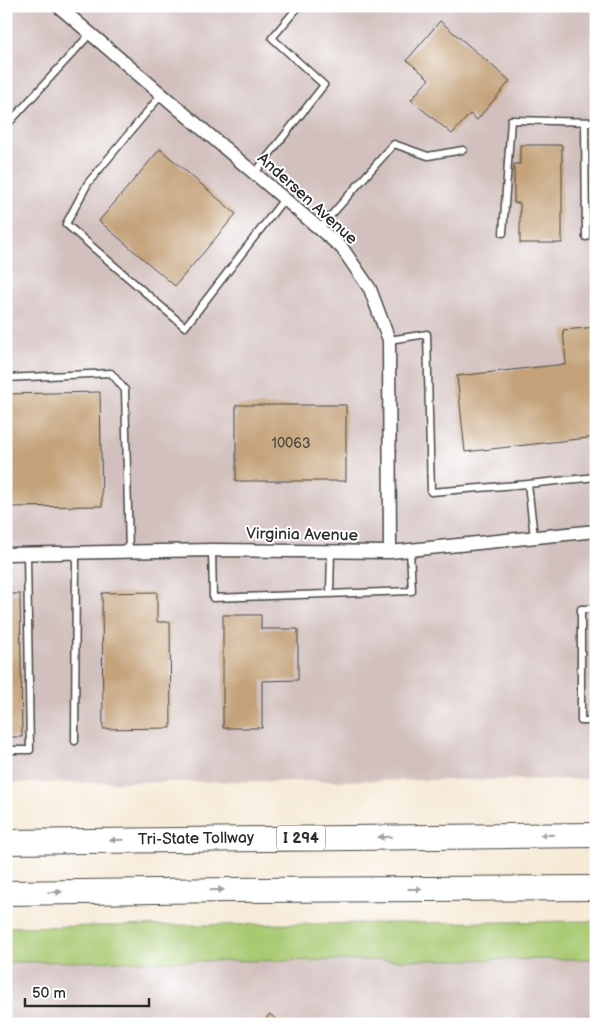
<svg xmlns="http://www.w3.org/2000/svg" width="602" height="1030" font-family="'Balsamiq Sans',sans-serif">
<rect width="100%" height="100%" fill="#fff"/>
<filter id="ink" filterUnits="userSpaceOnUse"><feTurbulence type="fractalNoise" baseFrequency=".02" numOctaves="2"/><feDisplacementMap in="SourceGraphic" scale="10" xChannelSelector="R" yChannelSelector="G"/><feConvolveMatrix kernelMatrix="1 2 1 2 8 2 1 2 1" color-interpolation-filters="sRGB"/></filter>
<filter id="wash" filterUnits="userSpaceOnUse"><feTurbulence type="fractalNoise" baseFrequency=".0096" numOctaves="4" result="noise"/><feDisplacementMap in="SourceGraphic" scale="20" xChannelSelector="R" yChannelSelector="G"/><feGaussianBlur stdDeviation="1.12" result="paint"/><feColorMatrix in="noise" values="0 0 0 0 0 0 0 0 0 0 0 0 0 0 0 0 0 1.4 0 .05"/><feComposite in="paint" operator="in"/></filter>
<g filter="url(#wash)">
<rect width="100%" height="100%" fill="#f6ead7"/>
<path fill="#d1c0bd" d="M6,6H596V779L6,783Z
M596,959V1024H6V962Z"/>
<path fill="#a7c971" stroke="#697a4e" d="M596,921V959L6,962V927Z"/>
<g id="blocks">
<path fill="#c4a37a" d="M440,21L510,81L477,120L470,114L452,134L411,100L429,79L407,60Z
M520,145H562V243H520V203H514V164H520Z
M160,149L236,214L175,286L99,221Z
M596,327V357H592L596,388V437L465,452L457,376L566,364L563,330Z
M100,392L102,506L6,507V394Z
M236,405H346V481H236Z
M157,592V622H170L171,728L103,729L102,593Z
M6,594H20L22,737H6Z
M223,615H261V629H298V680L262,681V728H223Z
M270,1014L281,1024H262Z
M596,1021V1024H573V1022Z"/>
</g>
</g>
<g filter="url(#ink)">
<use href="#blocks" fill-opacity="0" stroke="#494845" stroke-width="1"/>
<g fill="none" stroke-linecap="round" stroke-linejoin="round">
<defs>
<path id="lane" d="M382,6L386,10L390,6
M161,95L88,183L66,224L185,327L284,199
M585,122L586,237
M6,123L8,124L90,34
M254,174L324,85L272,38L299,6
M319,229L394,144L428,156L463,150
M503,233L511,120L596,122
M389,340L427,334L431,492L528,484
M6,378L111,373L125,390L129,552
M534,537L528,484L596,477
M212,550L213,598L412,591L410,550
M330,593L331,551
M596,609H581V721H596
M75,741L76,553
M6,750H30L27,554"/>
<path id="street" d="M58,6L342,248L370,289L389,340L390,552
M6,554L212,550L390,552L596,531"/>
<path id="highway" d="M6,842L596,835
M6,893L230,890L596,888"/>
</defs>
<use href="#lane" stroke="#494845" stroke-width="9"/>
<use href="#street" stroke="#494845" stroke-width="15"/>
<use href="#highway" stroke="#494845" stroke-width="26"/>
<use href="#lane" stroke="#fff" stroke-width="6"/>
<use href="#street" stroke="#fff" stroke-width="12"/>
<use href="#highway" stroke="#fff" stroke-width="24"/>
</g>
<defs><path id="oneway-solid" d="M-6-.8H1V-3.2L6.5 0L1 3.2V.8H-6Z" transform="scale(1.25)"/></defs>
<g fill="#a0a0a0">
<use href="#oneway-solid" transform="translate(547 835) rotate(179)"/>
<use href="#oneway-solid" transform="translate(385 837) rotate(179)"/>
<use href="#oneway-solid" transform="translate(117 840) rotate(179)"/>
<use href="#oneway-solid" transform="translate(415 889)"/>
<use href="#oneway-solid" transform="translate(217 890) rotate(-1)"/>
<use href="#oneway-solid" transform="translate(55 892) rotate(-1)"/>
</g>
</g>
<g text-anchor="middle" dominant-baseline="central" stroke-width="4" stroke-linejoin="round" paint-order="stroke">
<g font-size="14" fill="#51493f">
<text x="291" y="443">10063</text>
</g>
<rect fill="#fff" stroke="#6b6b6b" stroke-width="1" x="277" y="825.5" width="48" height="25" rx="4"/>
<g font-size="15" font-weight="bold" fill="#2b2b2b">
<text x="301" y="838">I 294</text>
</g>
<g font-size="16" fill="#2b2b2b" stroke="#fff">
<text transform="translate(307 199) rotate(42)">Andersen Avenue</text>
<text transform="translate(302 535) rotate(1)">Virginia Avenue</text>
<text transform="translate(196 839) rotate(-1)">Tri-State Tollway</text>
</g>
</g>
<rect width="602" height="1030" fill="none" stroke="#fff" stroke-width="25"/>
<path d="M25 998v8h124v-8" fill="none" stroke="#2b2b2b" stroke-width="2.5"/>
<text x="32" y="998" font-size="15" fill="#2b2b2b" stroke="#ffffff" stroke-width="4" paint-order="stroke">50 m</text>
</svg>
